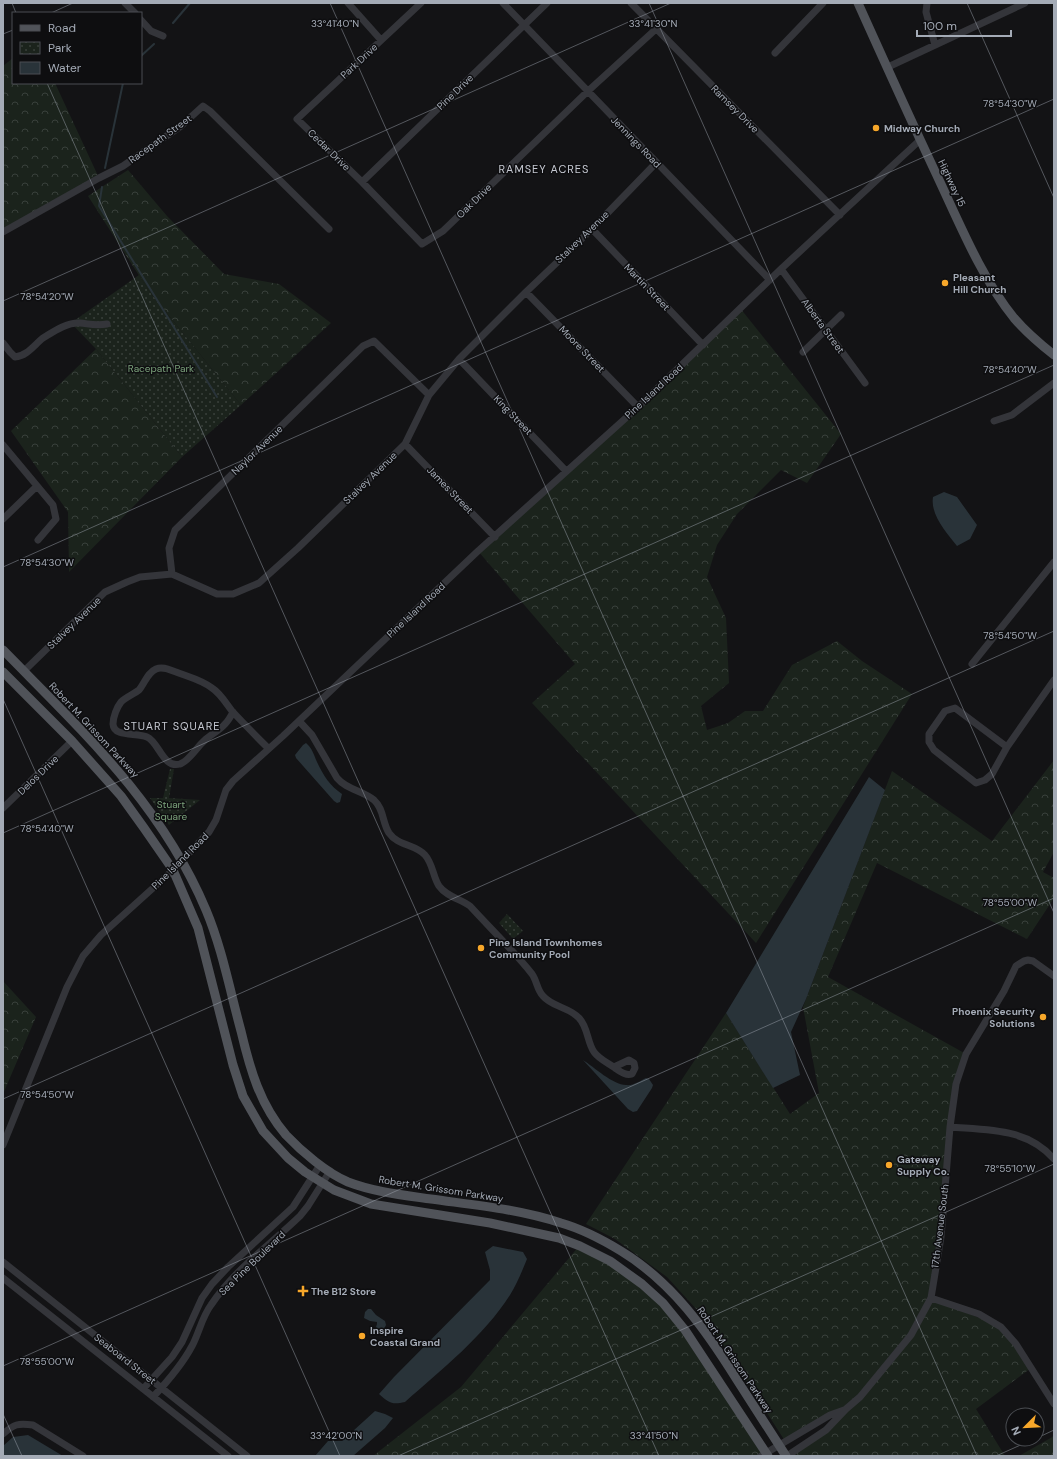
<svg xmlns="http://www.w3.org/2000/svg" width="1057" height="1459" font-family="'DM Sans',sans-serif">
<defs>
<pattern id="forest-crowns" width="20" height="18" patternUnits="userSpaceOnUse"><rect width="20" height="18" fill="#1b231c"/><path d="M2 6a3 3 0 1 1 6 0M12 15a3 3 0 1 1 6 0" fill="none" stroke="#39403b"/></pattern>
<pattern id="park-dots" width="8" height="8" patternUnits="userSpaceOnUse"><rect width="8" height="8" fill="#1b231c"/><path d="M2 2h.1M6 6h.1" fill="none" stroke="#39403b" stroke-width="1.8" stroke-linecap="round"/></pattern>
</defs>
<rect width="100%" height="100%" fill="#131315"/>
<path fill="url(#forest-crowns)" d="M13,58V83H55L99,178L3,232V66Z
M128,170L167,216L224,274L279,284L331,323L241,405L149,291L88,196Z
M740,308L841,434L807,483L781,470L737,514L717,545L707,577L726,618L729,683L701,706L707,730L728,723L745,711H763L792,665L837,641L862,661L912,694L756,943L532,703L575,664L478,551Z
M96,349L182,457L69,572L68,512L11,431Z
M1054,760V852L1043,872L1054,878V898L1027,939L877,863L828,977L966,1054L956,1084L931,1298L1001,1327L1031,1368L976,1409L1005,1456H796L794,1452L845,1410L785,1441L709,1323L667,1277L615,1239L586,1224L726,1013L790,1114L819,1093L803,1007L892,771L992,841Z
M3,981L36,1017L3,1094Z
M579,1246L610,1261L662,1304L766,1453L761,1456H373L461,1387Z
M1054,1436V1456H1019Z"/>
<path fill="url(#park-dots)" d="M139,275L149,291L241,405L182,457L96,349L71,323Z
M170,769H174L169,798L200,800L169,825L150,798H163Z
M507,914L523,931L513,939L499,923Z"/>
<path fill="#293339" d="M944,492L957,497L977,525L970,539L957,546C947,533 930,515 933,497Z
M306,743C312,748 314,755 317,762C323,775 330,786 342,794L340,802L337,803L334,801L296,758L295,755L303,745Z
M869,777L885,790L806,999L791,1032L800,1075L773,1088L726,1013Z
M583,1060C594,1067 613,1085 626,1085C633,1086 640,1081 646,1078L649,1079L653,1085L652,1088L637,1111L633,1112L628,1109Z
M493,1246L523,1252L527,1259C522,1271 517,1284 510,1295C483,1337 442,1369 405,1402C392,1405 389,1403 379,1394L394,1377L490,1280V1270L485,1252Z
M368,1309H371L376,1315L385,1321L386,1325L384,1329L379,1330L376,1327L377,1324V1322L370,1321L364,1318L365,1312Z
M375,1411L385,1414L393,1418L385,1428L353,1456H315L328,1441H342Z
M28,1435L63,1456H3V1446L13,1437Z"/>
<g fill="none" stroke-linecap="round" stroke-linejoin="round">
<path stroke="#293339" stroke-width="2" d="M173,23L190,3
M141,56L154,44
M105,168L123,83
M102,187L99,206L217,397"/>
<path stroke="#34353a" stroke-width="7" d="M125,3L135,13
M348,3L381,40
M421,3L297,119L362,182L422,244L443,231L588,91L656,29
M503,3L770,280
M631,3L840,215
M927,3L926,12L935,45
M141,20L151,31L163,36
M775,53L823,3
M888,67L1025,3
M362,182L547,3
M592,229L703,345
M3,232L99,178L123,166L181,126L203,106L210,111L329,229
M781,269L865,383
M526,292L638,407
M3,343L10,352L15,357C27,356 34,345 43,338C53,332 67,322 80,323C90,324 96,326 107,324
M803,352L841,315
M459,359L566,471
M994,421L1012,415L1054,383
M405,444L495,537
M3,445L53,505L56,519L38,540
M3,519L37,486
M172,574L169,548L175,530L363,346L374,341L429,395
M972,664L1054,562
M24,671L105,592L127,582L140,577L172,574L217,594H233L259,583L298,548L405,444L429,395L459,359L526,292L592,229L656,163
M233,712C231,716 229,720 225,724C219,731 210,735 204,741C197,747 188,762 180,764C163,769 159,742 147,737C137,732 114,738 113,724C113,717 117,707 121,702C126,697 134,694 139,690C145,683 147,673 156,669C163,666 170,670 176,672C189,677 202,680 212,688C220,693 226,703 232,711C244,724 256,736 268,748
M299,721L312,735L337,778C347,790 362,790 374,800C384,809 382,822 389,833C398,846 415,844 425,855C433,864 433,877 439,886C446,896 460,899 470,906C490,928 513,950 532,974C537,981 537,990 543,996C552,1007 569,1007 579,1018C588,1027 587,1042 594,1052C599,1059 608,1063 615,1068C621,1072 626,1076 632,1074L635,1068L634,1063L629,1060L614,1067
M1007,747L955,708L945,711L929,734V742L934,750L976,783L985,780L992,774L1007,747L1054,680
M3,808L72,741
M950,1127C988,1130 1027,1128 1054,1159
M3,1145L67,987L83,956L101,935L173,870L209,832L216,820L226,790L233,781L283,736L478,551L638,407L781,269L920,140
M3,1262L247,1456
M3,1278L228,1456
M931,1298L979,1314L1001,1327L1016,1344L1054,1404
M143,1389L172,1357L182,1342L202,1298L212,1284L228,1267L293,1207L320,1165
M153,1397C167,1382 182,1365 192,1346C199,1333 202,1317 211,1305C234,1270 270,1245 300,1216L308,1206L330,1171
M3,1434C14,1424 18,1423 33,1425L83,1456
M761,1456L830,1415L844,1410
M787,1456L826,1430L846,1409L860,1397L911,1335L931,1298L941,1237L950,1127L956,1084L966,1054L1004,991L1016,966L1024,961L1028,960L1033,961L1054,976"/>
<path stroke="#505359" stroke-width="9" d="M858,3C885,63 912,123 940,182C961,227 983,280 1014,318C1026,332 1040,344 1054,355
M3,650C82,731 161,803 206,910C222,948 230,991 241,1031C250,1069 260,1105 286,1135C302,1152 327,1173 348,1182C374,1192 403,1195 431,1199C474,1205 519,1209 561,1223C582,1229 603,1240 621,1251C672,1282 706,1330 737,1380C753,1405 770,1431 786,1456
M3,672L72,741L121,796L144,828L173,870L198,928L233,1065L243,1096L263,1131L288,1158L305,1172L334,1190L371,1204L490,1223L559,1238L580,1246L610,1261L642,1284L663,1303L685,1330L768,1456"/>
</g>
<path fill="none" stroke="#a4abb6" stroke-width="1" stroke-opacity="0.45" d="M12,3L16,13M330,3L977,1456M649,3L1054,913M967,3L1054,198M51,13L73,3M3,34L13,30M47,83L659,1456M3,301L671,3M3,567L1054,99M3,699L340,1456M3,833L1054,365M3,1099L1054,631M3,1366L1054,898M3,1414L22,1456M1037,1438L1054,1430M398,1456L1054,1164M996,1456L1034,1439"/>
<g fill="#f7a72a" stroke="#0e0e10" stroke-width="1.5">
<circle cx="876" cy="128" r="4"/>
<circle cx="945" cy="283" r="4"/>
<circle cx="481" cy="948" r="4"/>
<circle cx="1043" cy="1017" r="4"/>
<circle cx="889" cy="1165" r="4"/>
<path d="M301 1285h4v4h4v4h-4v4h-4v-4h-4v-4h4z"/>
<circle cx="362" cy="1336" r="4"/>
</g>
<g text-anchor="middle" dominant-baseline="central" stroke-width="3" stroke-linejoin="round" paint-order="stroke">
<g font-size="10" fill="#a4abb6" stroke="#0e0e10">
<text transform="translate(359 61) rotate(-43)">Park Drive</text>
<text transform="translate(455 92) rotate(-44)">Pine Drive</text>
<text transform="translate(735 109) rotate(45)">Ramsey Drive</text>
<text transform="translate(160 139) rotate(-36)">Racepath Street</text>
<text transform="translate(636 142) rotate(46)">Jennings Road</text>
<text transform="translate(329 150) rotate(44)">Cedar Drive</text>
<text transform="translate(952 183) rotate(65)">Highway 15</text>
<text transform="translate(474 201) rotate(-44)">Oak Drive</text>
<text transform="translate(582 237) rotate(-44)">Stalvey Avenue</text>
<text transform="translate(647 287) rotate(46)">Martin Street</text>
<text transform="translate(823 326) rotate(54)">Alberta Street</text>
<text transform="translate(582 349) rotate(46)">Moore Street</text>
<text transform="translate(654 391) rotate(-43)">Pine Island Road</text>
<text transform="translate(513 415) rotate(46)">King Street</text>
<text transform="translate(257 450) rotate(-44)">Naylor Avenue</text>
<text transform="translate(370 478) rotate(-44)">Stalvey Avenue</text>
<text transform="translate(450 490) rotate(46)">James Street</text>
<text transform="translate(416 610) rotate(-43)">Pine Island Road</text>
<text transform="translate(74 623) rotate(-44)">Stalvey Avenue</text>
<text transform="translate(94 730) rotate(47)">Robert M. Grissom Parkway</text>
<text transform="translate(38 775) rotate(-44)">Delos Drive</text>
<text transform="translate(180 861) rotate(-45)">Pine Island Road</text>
<text transform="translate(441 1189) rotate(9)">Robert M. Grissom Parkway</text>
<text transform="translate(940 1226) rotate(-83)">17th Avenue South</text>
<text transform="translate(252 1263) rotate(-44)">Sea Pine Boulevard</text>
<text transform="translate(125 1359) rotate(38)">Seaboard Street</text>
<text transform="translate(735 1360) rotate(56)">Robert M. Grissom Parkway</text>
</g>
<g font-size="10" font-weight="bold" fill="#a4abb6" stroke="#0e0e10" text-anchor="start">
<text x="884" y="128">Midway Church</text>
<text x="953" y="277">Pleasant<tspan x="953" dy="12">Hill Church</tspan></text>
<text x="489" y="942">Pine Island Townhomes<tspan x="489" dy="12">Community Pool</tspan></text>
<text x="1035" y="1011" text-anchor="end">Phoenix Security<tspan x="1035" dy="12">Solutions</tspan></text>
<text x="897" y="1159">Gateway<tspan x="897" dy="12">Supply Co.</tspan></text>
<text x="311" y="1291">The B12 Store</text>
<text x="370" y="1330">Inspire<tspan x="370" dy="12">Coastal Grand</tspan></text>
</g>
<g font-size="10" fill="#7ba27b" stroke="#0e0e10">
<text x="161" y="368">Racepath Park</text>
<text x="171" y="804">Stuart<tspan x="171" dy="12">Square</tspan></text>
</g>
<g font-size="11" letter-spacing="1" fill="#c6c9d2" stroke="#0e0e10">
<text x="544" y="169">RAMSEY ACRES</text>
<text x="172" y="726">STUART SQUARE</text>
</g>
</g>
<g font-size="10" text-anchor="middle" fill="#a4abb6" stroke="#0e0e10" stroke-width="3" stroke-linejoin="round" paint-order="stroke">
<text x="335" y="27">33°41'40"N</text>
<text x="653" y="27">33°41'30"N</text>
<text x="1010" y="107">78°54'30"W</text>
<text x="47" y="300">78°54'20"W</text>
<text x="1010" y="373">78°54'40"W</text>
<text x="47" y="566">78°54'30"W</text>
<text x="1010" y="639">78°54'50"W</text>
<text x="47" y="832">78°54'40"W</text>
<text x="1010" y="906">78°55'00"W</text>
<text x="47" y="1098">78°54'50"W</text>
<text x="1010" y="1172">78°55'10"W</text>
<text x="47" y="1365">78°55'00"W</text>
<text x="336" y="1439">33°42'00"N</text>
<text x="654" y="1439">33°41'50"N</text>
</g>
<rect width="1057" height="1459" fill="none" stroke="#a4abb6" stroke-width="8"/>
<rect x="12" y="12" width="130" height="72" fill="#0e0e10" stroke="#4a4d52"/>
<rect x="20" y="25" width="20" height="6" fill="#505359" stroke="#4a4d52"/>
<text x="48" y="32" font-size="12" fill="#a4abb6">Road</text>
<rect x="20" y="42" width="20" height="12" fill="url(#park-dots)" stroke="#4a4d52"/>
<text x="48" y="52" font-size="12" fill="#a4abb6">Park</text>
<rect x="20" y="62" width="20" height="12" fill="#293339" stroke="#4a4d52"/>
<text x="48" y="72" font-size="12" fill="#a4abb6">Water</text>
<g transform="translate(1025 1427) rotate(246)"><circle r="19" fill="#0e0e10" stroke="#4a4d52"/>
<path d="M0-3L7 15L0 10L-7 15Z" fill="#f7a72a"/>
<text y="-6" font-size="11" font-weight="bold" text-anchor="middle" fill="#a4abb6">N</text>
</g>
<path d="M917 30v6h94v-6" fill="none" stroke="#a4abb6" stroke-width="2"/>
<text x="923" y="30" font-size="12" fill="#a4abb6" stroke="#0e0e10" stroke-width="3" paint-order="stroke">100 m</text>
</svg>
